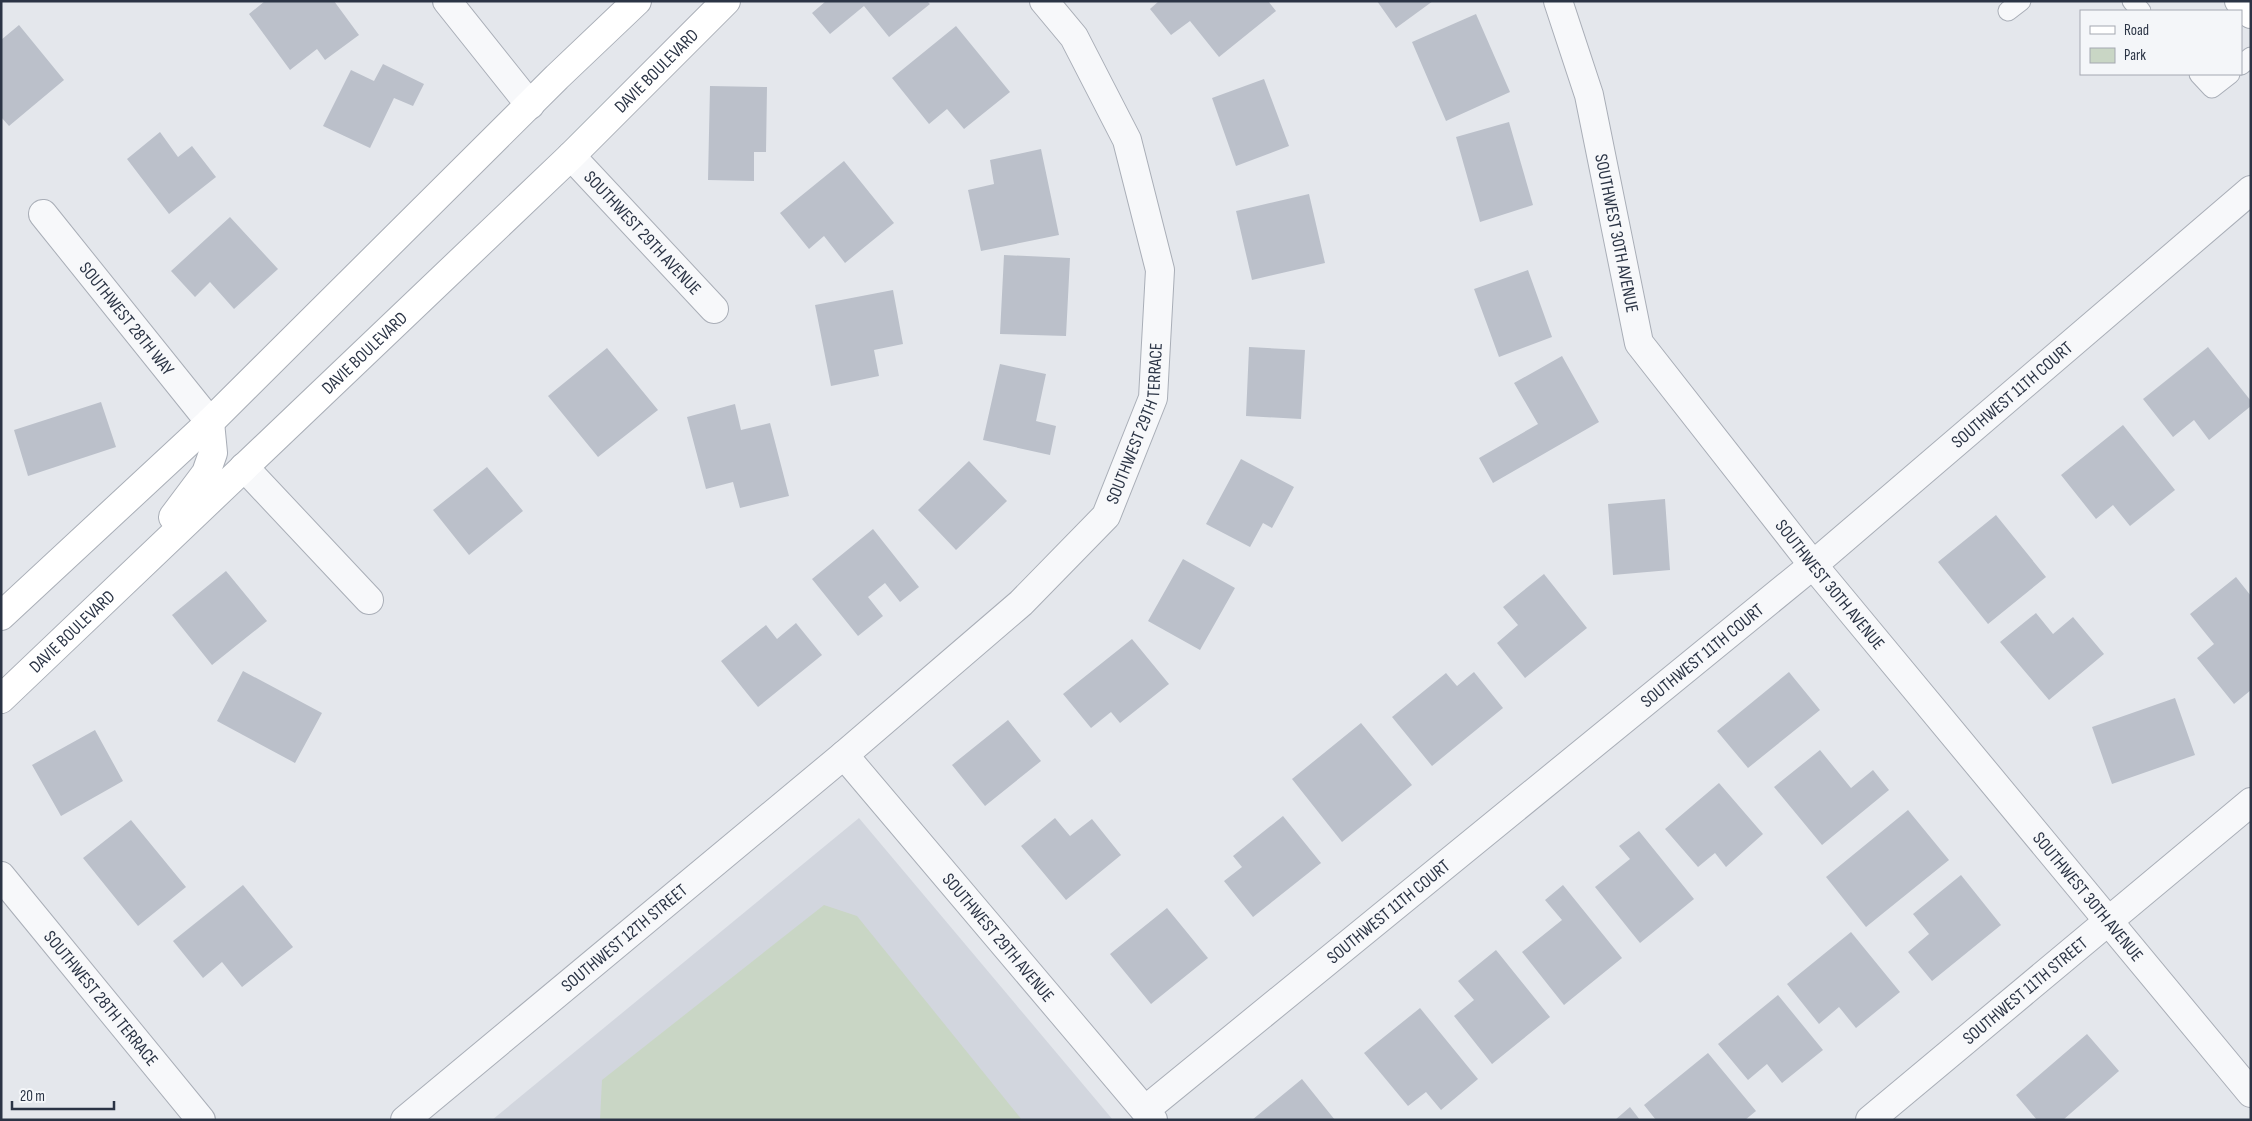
<svg xmlns="http://www.w3.org/2000/svg" width="2252" height="1121" font-family="'Sofia Sans Condensed',sans-serif">
<rect width="100%" height="100%" fill="#e4e7ec"/>
<path fill="#d2d6de" d="M859,818L1113,1120H492Z"/>
<path fill="#c9d6c5" d="M824,905L857,916L1022,1120H600L602,1080Z"/>
<path fill="#bbc0ca" d="M265,1H334L359,35L325,60L317,49L290,70L249,14Z
M826,1H927L930,4L889,37L864,6L830,34L812,13Z
M1159,1H1268L1276,11L1219,57L1190,21L1171,35L1150,9Z
M1377,1H1433L1396,28Z
M1476,14L1510,92L1446,121L1412,42Z
M19,25L64,80L9,126L1,117V40Z
M956,26L1010,92L964,129L947,109L929,124L892,78Z
M383,64L424,84L413,106L394,98L370,148L323,126L351,70L374,81Z
M1264,79L1289,146L1236,166L1212,98Z
M710,86L767,87L766,152H754V181L708,180Z
M1509,122L1533,205L1480,222L1456,137Z
M160,132L178,157L192,146L216,177L169,214L127,159Z
M1041,149L1059,235L981,251L968,190L994,184L990,160Z
M844,161L894,223L845,263L824,236L809,249L780,213Z
M1309,194L1325,263L1252,280L1236,211Z
M230,217L278,269L234,309L210,282L195,297L171,271Z
M1004,255L1070,258L1066,336L1000,334Z
M1528,270L1552,337L1499,357L1474,289Z
M893,290L903,344L874,350L879,376L831,386L815,305Z
M1249,347L1305,350L1301,419L1246,416Z
M2208,347L2251,401V406L2209,440L2194,420L2173,437L2143,399Z
M607,348L658,410L598,457L548,396Z
M1562,356L1599,422L1493,483L1479,458L1538,424L1514,383Z
M1000,364L1046,374L1036,421L1056,426L1050,455L983,440Z
M101,402L116,447L28,476L14,430Z
M735,404L741,430L770,423L789,496L740,508L733,482L706,489L687,417Z
M2123,425L2175,490L2130,526L2113,505L2096,519L2061,475Z
M1241,459L1294,487L1272,528L1263,523L1250,547L1206,524Z
M969,461L1007,501L956,550L918,510Z
M487,467L523,511L469,555L433,510Z
M1665,499L1670,570L1613,575L1608,504Z
M1996,515L2046,577L1988,624L1938,562Z
M873,529L919,587L900,602L885,583L868,597L883,616L858,636L812,579Z
M1183,559L1235,588L1200,650L1148,621Z
M226,571L267,621L212,665L172,615Z
M1544,574L1587,628L1525,678L1497,643L1518,625L1503,607Z
M2236,577L2251,596V690L2234,704L2197,658L2214,644L2190,614Z
M2036,613L2053,634L2073,617L2104,654L2049,700L2000,642Z
M796,623L822,655L758,707L721,661L766,625L777,639Z
M1132,639L1169,684L1120,723L1111,712L1091,728L1063,694Z
M243,671L322,713L295,763L217,721Z
M1474,672L1503,708L1432,766L1392,717L1446,673L1457,686Z
M1789,672L1820,710L1748,768L1717,731Z
M2175,698L2195,755L2112,784L2092,727Z
M1008,720L1041,761L985,806L952,765Z
M1361,723L1412,785L1342,842L1292,779Z
M95,730L123,781L61,816L32,765Z
M1820,750L1851,788L1873,770L1889,790L1822,845L1774,787Z
M1719,783L1763,834L1726,867L1715,853L1698,867L1665,829Z
M1908,810L1949,860L1866,927L1826,877Z
M1283,816L1321,863L1253,917L1224,881L1242,867L1233,856Z
M1055,818L1070,836L1092,819L1121,855L1066,900L1021,846Z
M131,820L186,887L138,926L83,858Z
M1639,831L1694,899L1640,943L1595,887L1630,859L1619,846Z
M1961,875L2001,925L1932,981L1908,952L1929,934L1913,914Z
M243,885L293,947L242,987L222,962L203,978L173,941Z
M1563,885L1622,958L1564,1005L1522,952L1562,920L1545,900Z
M1167,908L1208,958L1151,1004L1110,954Z
M1851,932L1900,992L1856,1028L1839,1007L1819,1024L1787,984Z
M1496,950L1550,1017L1492,1064L1454,1016L1474,1000L1458,981Z
M1778,995L1823,1050L1782,1083L1767,1064L1748,1080L1718,1044Z
M1420,1008L1478,1079L1441,1110L1426,1092L1408,1106L1364,1053Z
M2087,1034L2119,1071L2063,1120H2037L2016,1095Z
M1708,1053L1756,1111L1745,1120H1656L1644,1105Z
M1302,1079L1335,1120H1252Z
M1630,1107L1640,1120H1615Z"/>
<g fill="none" stroke-linecap="round" stroke-linejoin="round">
<defs>
<path id="lane" d="M2132,1L2141,11
M2008,11L2021,1
M2241,65L2251,57
M2199,74L2212,88L2230,74"/>
<g id="street">
<path d="M447,1L530,105"/>
<path id="s1" d="M1558,1L1589,95L1639,343L1813,565L2251,1093"/>
<path id="s2" d="M571,156L714,309"/>
<path id="s3" d="M43,214L210,422"/>
<path d="M244,467L369,600"/>
<path id="s4" d="M844,755L1153,1120"/>
<path id="s5" d="M1,876L201,1120"/>
<path id="s6" d="M1145,1110L1813,565L2251,190"/>
<path id="s7" d="M405,1120L844,755L1021,603L1106,516L1153,398L1160,270L1127,140L1074,37L1044,1"/>
<path id="s8" d="M1870,1120L2251,802"/>
</g>
<g id="secondary">
<path d="M2239,1L2251,14"/>
<path d="M173,517L206,473L213,453L210,422"/>
<path d="M1,616L210,422L557,77L637,1"/>
<path id="s9" d="M1,699L571,156L726,1"/>
</g>
</defs>
<use href="#lane" stroke="#a9aeb7" stroke-width="21"/>
<use href="#street" stroke="#a9aeb7" stroke-width="30"/>
<use href="#secondary" stroke="#a9aeb7" stroke-width="30"/>
<use href="#lane" stroke="#f7f8fa" stroke-width="19"/>
<use href="#street" stroke="#f7f8fa" stroke-width="28"/>
<use href="#secondary" stroke="#fff" stroke-width="28"/>
</g>
<g text-anchor="middle" dominant-baseline="central" stroke-width="4" stroke-linejoin="round" paint-order="stroke">
<g font-size="18" fill="#2b3445" stroke="#f4f6f9">
<text stroke="none"><textPath href="#s9" startOffset="908">DAVIE BOULEVARD</textPath></text>
<text stroke="none"><textPath href="#s2" startOffset="105">SOUTHWEST 29TH AVENUE</textPath></text>
<text stroke="none"><textPath href="#s1" startOffset="240">SOUTHWEST 30TH AVENUE</textPath></text>
<text stroke="none"><textPath href="#s3" startOffset="134">SOUTHWEST 28TH WAY</textPath></text>
<text stroke="none"><textPath href="#s9" startOffset="502">DAVIE BOULEVARD</textPath></text>
<text stroke="none"><textPath href="#s6" startOffset="1124">SOUTHWEST 11TH COURT</textPath></text>
<text stroke="none"><textPath href="#s7" startOffset="1024">SOUTHWEST 29TH TERRACE</textPath></text>
<text stroke="none"><textPath href="#s1" startOffset="660">SOUTHWEST 30TH AVENUE</textPath></text>
<text stroke="none"><textPath href="#s9" startOffset="98">DAVIE BOULEVARD</textPath></text>
<text stroke="none"><textPath href="#s6" startOffset="719">SOUTHWEST 11TH COURT</textPath></text>
<text stroke="none"><textPath href="#s1" startOffset="1065">SOUTHWEST 30TH AVENUE</textPath></text>
<text stroke="none"><textPath href="#s6" startOffset="314">SOUTHWEST 11TH COURT</textPath></text>
<text stroke="none"><textPath href="#s7" startOffset="285">SOUTHWEST 12TH STREET</textPath></text>
<text stroke="none"><textPath href="#s4" startOffset="239">SOUTHWEST 29TH AVENUE</textPath></text>
<text stroke="none"><textPath href="#s8" startOffset="202">SOUTHWEST 11TH STREET</textPath></text>
<text stroke="none"><textPath href="#s5" startOffset="158">SOUTHWEST 28TH TERRACE</textPath></text>
</g>
</g>
<rect width="2252" height="1121" fill="none" stroke="#2b3445" stroke-width="5"/>
<rect x="2080" y="10" width="162" height="65" fill="#f4f6f9" stroke="#a4a8b1"/>
<rect x="2090" y="26" width="25" height="8" fill="#ffffff" stroke="#a4a8b1"/>
<text x="2124" y="35" font-size="15" fill="#2b3445">Road</text>
<rect x="2090" y="48" width="25" height="15" fill="#c9d6c5" stroke="#a4a8b1"/>
<text x="2124" y="60" font-size="15" fill="#2b3445">Park</text>
<path d="M12 1101v8h102v-8" fill="none" stroke="#2b3445" stroke-width="2.5"/>
<text x="20" y="1101" font-size="15" fill="#2b3445" stroke="#f4f6f9" stroke-width="4" paint-order="stroke">20 m</text>
</svg>
